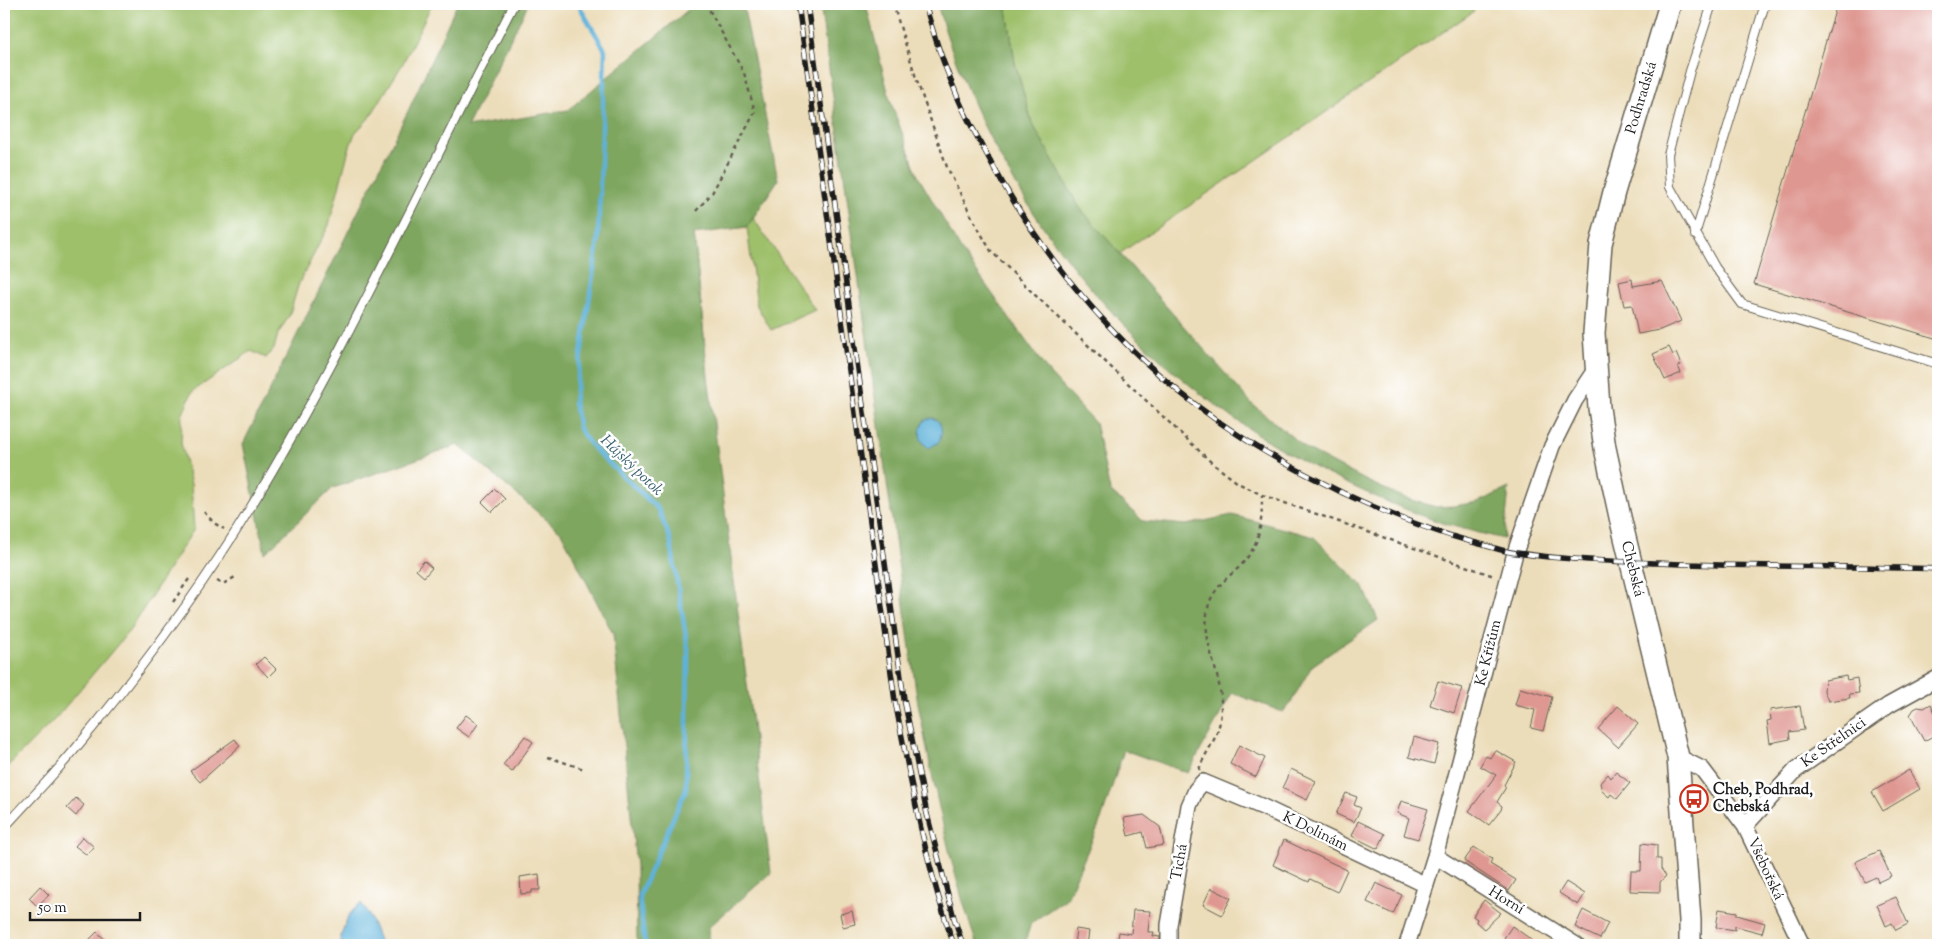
<svg xmlns="http://www.w3.org/2000/svg" width="1942" height="949" font-family="'Sorts Mill Goudy',serif">
<rect width="100%" height="100%" fill="#fff"/>
<filter id="ink" filterUnits="userSpaceOnUse"><feTurbulence type="fractalNoise" baseFrequency=".02" numOctaves="2"/><feDisplacementMap in="SourceGraphic" scale="10" xChannelSelector="R" yChannelSelector="G"/><feConvolveMatrix kernelMatrix="1 2 1 2 8 2 1 2 1" color-interpolation-filters="sRGB"/></filter>
<filter id="wash" filterUnits="userSpaceOnUse"><feTurbulence type="fractalNoise" baseFrequency=".0096" numOctaves="4" result="noise"/><feDisplacementMap in="SourceGraphic" scale="20" xChannelSelector="R" yChannelSelector="G"/><feGaussianBlur stdDeviation="1.12" result="paint"/><feColorMatrix in="noise" values="0 0 0 0 0 0 0 0 0 0 0 0 0 0 0 0 0 1.4 0 .05"/><feComposite in="paint" operator="in"/></filter>
<g filter="url(#wash)">
<rect width="100%" height="100%" fill="#ecddba"/>
<path fill="#9ec06a" stroke="#5d6e43" d="M4,4H432L402,65L370,117L355,133L349,149L329,225L299,283L289,316L278,334L274,349L266,358L251,351L192,392L182,416L181,443L191,484L194,529L130,630L55,719L4,770Z
M1006,4H1470L1474,11L1119,254L1079,207L1032,123L1015,63Z
M729,182L815,310L771,330L757,306L747,227L694,233L707,368L659,229Z"/>
<path fill="#7ea65e" stroke="#4d613d" d="M457,4H528L467,127L568,110L695,4H743L778,180L747,227L694,234L707,368L771,873L709,927V945H637L636,866L613,634L561,532L458,445L333,488L265,553L243,444L409,109Z
M820,4H866L890,100L918,176L961,250L1001,306L1049,373L1095,423L1110,491L1143,521L1186,525L1232,515L1314,537L1363,586L1378,620L1312,666L1291,702L1283,712L1232,693L1188,773L1124,750L1101,820L1067,898L1031,923L1024,945H977C949,865 933,781 917,698Z
M937,4H1006L1015,63L1032,123L1079,207L1252,404L1308,450L1367,481L1405,498L1436,507L1454,506L1478,502L1509,488L1504,539C1475,532 1445,525 1417,514C1357,490 1295,461 1242,424C1095,324 986,174 937,4Z"/>
<path fill="#5fb2da" stroke="#3e677b" d="M931,418C943,420 943,433 939,442L929,448C918,441 918,430 925,420Z
M361,903L369,915L381,945H339C343,928 346,914 361,903Z"/>
<g fill="none" stroke-linecap="round" stroke-linejoin="round">
<path stroke="#5fb2da" stroke-width="4.5" d="M578,4L605,50L598,241L574,402L579,429L593,448L658,509L670,538L688,649L686,789L639,896L645,945"/>
</g>
<g id="blocks">
<path fill="#df9791" d="M1837,4H1938V339L1754,284Z
M1632,279L1633,286L1662,281L1681,321L1660,330L1638,334L1632,305L1624,306L1619,282Z
M1669,347L1673,355L1676,353L1681,365L1678,366L1681,373L1665,380L1653,354Z
M495,489L505,499L492,512L482,502Z
M424,561L432,568L424,577L416,570Z
M264,657L276,669L268,677L256,664Z
M1846,676L1847,680L1857,678L1859,693L1849,694L1850,698L1828,701L1824,691L1825,680Z
M1438,681L1462,688L1454,713L1430,705Z
M1520,688L1552,697L1543,731L1531,728L1535,710L1515,705Z
M1931,704L1935,713H1938V737L1933,736L1924,741L1910,715L1914,709L1918,707L1924,708Z
M1618,706L1638,724L1618,747L1598,729Z
M1800,706L1804,730L1789,732L1790,739L1770,743L1767,721L1771,720L1770,710Z
M466,715L478,724L469,737L456,728Z
M525,736L533,742L512,772L503,765Z
M1414,737L1439,744L1434,764L1409,757Z
M235,739L240,746L200,782L190,771Z
M1239,745L1265,758L1256,777L1230,764Z
M1495,750L1516,762L1504,785L1506,787L1497,802L1502,806L1501,810L1489,825L1469,811L1496,775L1480,766L1486,756L1490,758Z
M1291,769L1316,781L1307,800L1282,788Z
M1909,770L1920,789L1883,811L1872,792Z
M1616,772L1630,783L1617,799L1611,794L1609,797L1602,791L1600,783L1608,774L1611,778Z
M1346,793L1357,797L1354,805L1361,808L1354,822L1336,814Z
M76,798L84,805L76,816L67,808Z
M1401,801L1428,809L1418,839L1404,835L1409,818L1397,813Z
M1144,815L1160,827L1164,845L1147,848L1143,832L1128,836L1124,818Z
M1358,821L1385,834L1378,849L1352,836Z
M83,837L94,847L87,855L75,846Z
M1284,840L1347,870L1337,892L1310,879L1309,882L1273,865Z
M1642,843L1657,845V859H1661V869L1666,876L1660,882V892L1630,891L1631,871H1641Z
M1474,847L1492,859L1490,864L1516,880L1509,891L1464,861Z
M1879,851L1891,876L1878,882L1876,877L1865,882L1855,862Z
M539,874L540,890H532V893L521,894L520,877Z
M1566,882L1585,894L1578,905L1559,893Z
M1376,883L1402,895L1393,914L1367,902Z
M40,886L49,895L37,906L29,898Z
M1211,888L1231,898L1222,915L1203,905Z
M1896,897L1908,924L1896,930L1892,923L1886,926L1877,905Z
M1484,900L1501,913L1484,929L1476,922L1477,919L1473,916Z
M1719,909L1737,912V915L1765,923L1762,933L1735,926V930L1716,927Z
M1133,910L1150,911L1148,932H1154L1153,936L1160,937V945H1117L1119,932L1131,934Z
M1583,910L1608,923L1600,939L1575,927Z
M852,911L855,924L843,927L840,914Z
M1512,926L1539,945H1514L1504,938Z
M1076,929L1089,931L1087,945H1074Z
M97,932L111,945H84Z"/>
</g>
</g>
<g filter="url(#ink)">
<use href="#blocks" fill-opacity="0" stroke="#656053" stroke-width="1"/>
<g fill="none" stroke-linecap="round" stroke-linejoin="round">
<defs>
<path id="lane" d="M1712,4L1690,71L1668,155L1670,187L1715,267L1742,304L1938,364
M1695,235L1765,4
M4,828C28,801 53,776 76,748C132,681 189,605 236,531C341,363 423,180 514,4"/>
<path id="street" d="M1678,757L1702,769L1745,826L1802,945
M1745,826L1796,770L1889,705L1938,678
M1435,856L1576,945
M1169,945V925L1189,806L1196,790L1203,782L1263,807L1426,885
M1407,945L1435,856L1515,553L1552,446L1575,400L1595,370"/>
<path id="secondary" d="M1670,4L1614,192L1601,244L1594,333L1599,408L1605,448L1620,517L1678,757L1690,920V945"/>
</defs>
<use href="#lane" stroke="#656053" stroke-width="10"/>
<use href="#street" stroke="#656053" stroke-width="18"/>
<use href="#secondary" stroke="#656053" stroke-width="24"/>
<path stroke="#656053" stroke-width="2.5" stroke-dasharray="4 4" stroke-linecap="butt" d="M893,4L917,81L947,167L974,221L991,251L1035,295L1212,463L1238,483L1262,495L1494,576
M696,211L712,193L755,112L744,73L706,4
M204,512L214,523L224,529
M217,581L223,584L237,576
M173,602L191,576
M548,757L584,769
M1199,770C1203,757 1211,747 1216,735C1220,726 1221,715 1221,705C1222,672 1199,640 1209,604C1213,591 1225,579 1235,571C1260,548 1262,527 1262,495"/>
<use href="#lane" stroke="#fff" stroke-width="8"/>
<use href="#street" stroke="#fff" stroke-width="15"/>
<use href="#secondary" stroke="#fff" stroke-width="21"/>
<defs>
<path id="rail" d="M798,4L895,701C911,783 926,867 954,945
M807,4L904,699L927,814L954,918L963,945
M925,4C933,32 942,61 954,88C962,110 974,131 985,151C1044,264 1130,364 1237,434C1271,457 1307,475 1343,493C1388,514 1432,532 1480,544C1492,547 1505,552 1517,553C1564,560 1611,561 1657,563C1751,567 1845,566 1938,569"/>
</defs>
<use href="#rail" stroke="#1c1c1c" stroke-width="5.5"/>
<use href="#rail" stroke="#fff" stroke-width="4" stroke-dasharray="11" stroke-linecap="butt"/>
</g>
</g>
<defs>
<symbol id="bus-ring" viewBox="-11 -11 22 22"><circle r="9.5" fill="#fff" stroke="#c8321e" stroke-width="1.5"/><path d="M-5-6H5V4H4V6H2V4H-2V6H-4V4H-5ZM-3.5-4V0h7V-4ZM-3.5 1.2v1.5H-2V1.2ZM2 1.2v1.5H3.5V1.2Z" fill="#c8321e"/></symbol>
</defs>
<g fill-rule="evenodd">
<use href="#bus-ring" x="1678" y="783" width="32" height="32"/>
</g>
<g text-anchor="middle" dominant-baseline="central" stroke-width="5" stroke-linejoin="round" paint-order="stroke">
<g font-size="15" fill="#1c1c1c" stroke="#fff">
<text transform="translate(1642 98) rotate(-73)">Podhradská</text>
<text transform="translate(1632 569) rotate(76)">Chebská</text>
<text transform="translate(1489 653) rotate(-76)">Ke Křížům</text>
<text transform="translate(1834 743) rotate(-35)">Ke Střelnici</text>
<text transform="translate(1315 832) rotate(26)">K Dolinám</text>
<text transform="translate(1180 862) rotate(-80)">Tichá</text>
<text transform="translate(1765 869) rotate(65)">Všebořská</text>
<text transform="translate(1506 901) rotate(32)">Horní</text>
</g>
<g font-size="15" font-weight="bold" fill="#1c1c1c" stroke="#fff" text-anchor="start">
<text x="1713" y="790">Cheb, Podhrad,<tspan x="1713" dy="17">Chebská</tspan></text>
</g>
<g font-size="16" font-style="italic" fill="#3a6071" stroke="#fff">
<text transform="translate(631 466) rotate(44)">Hájský potok</text>
</g>
</g>
<rect width="1942" height="949" fill="none" stroke="#fff" stroke-width="20"/>
<path d="M30 912v8h110v-8" fill="none" stroke="#1c1c1c" stroke-width="2.5"/>
<text x="38" y="912" font-size="15" fill="#1c1c1c" stroke="#ffffff" stroke-width="4" paint-order="stroke">50 m</text>
</svg>
